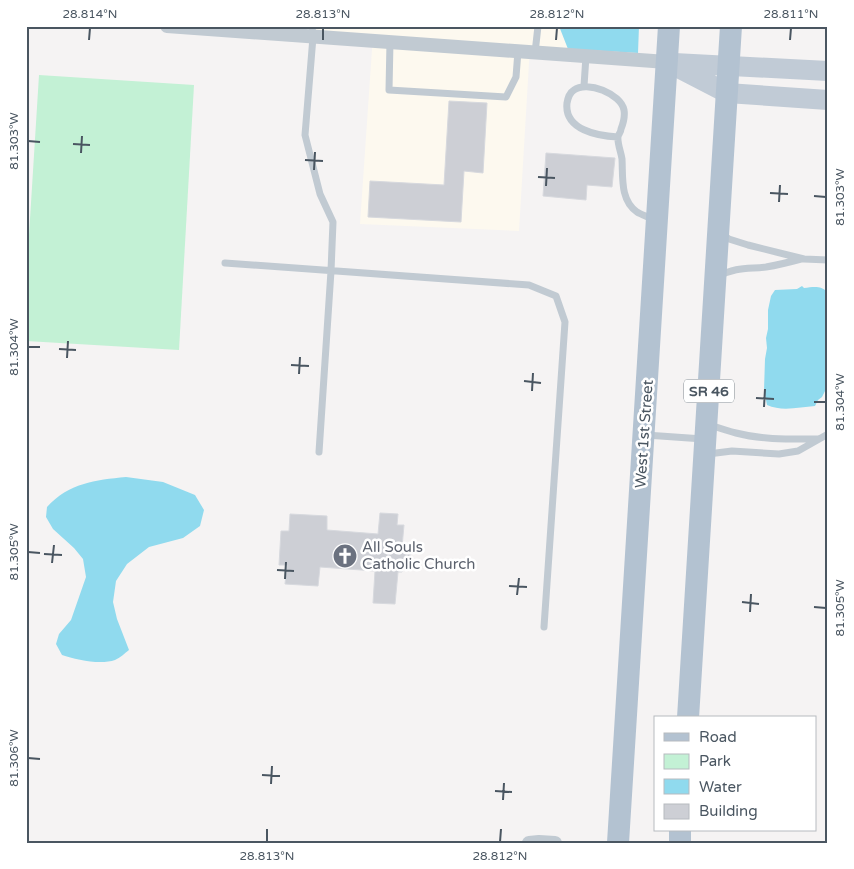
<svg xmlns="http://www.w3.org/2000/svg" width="854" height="869" font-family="'Varela Round',sans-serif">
<rect width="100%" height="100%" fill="#f5f3f3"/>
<path fill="#fdf9ef" d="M241,26H559L568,49L530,46L519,231L360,224L373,35Z"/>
<path fill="#c3f1d5" d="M39,75L194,85L179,350L26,341V283Z"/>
<path fill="#90daee" d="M559,26H639L638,53L568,49Z
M802,286L804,288C813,287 821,285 827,292V349L825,391L822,397L818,400L815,406C800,407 782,412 767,405L764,390L765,359L767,348L766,338L768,329V310L771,296L775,290L797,289Z
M126,477L163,482L195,495L204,510L200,526L183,538L149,547L127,564L116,581L113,602L117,619L129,650C125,653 120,658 115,660C101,665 76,660 62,655L56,644L59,634L71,620L86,577L83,559L74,548L53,529L46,517L47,507C69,483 95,480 126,477Z"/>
<path fill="#cdcfd5" stroke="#d7d9de" d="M449,101L487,103L483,173L464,171L461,222L368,217L370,181L444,185Z
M546,153L615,158L612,187L587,185L586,200L543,196Z
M380,513L398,514L397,525H404L402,547H411L410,566H402V572H398L395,604L373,603L375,571L320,567L318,586L285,584L287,565H279L281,531H289L290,514L327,516V530L378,534Z"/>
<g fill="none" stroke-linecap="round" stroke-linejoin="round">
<path stroke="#c1cad2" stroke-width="7" d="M312,26L313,37L305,135L320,194L333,222L331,271L319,452
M390,42L389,90L506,97L516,77L518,51
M535,53L538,26
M584,86L586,56
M618,137C598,136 564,130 567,103C568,98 569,93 574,90C587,80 621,94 624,110C625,116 623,124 621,129C621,132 619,134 618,136C617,143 621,152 622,159C623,177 620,200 637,212C642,215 649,217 654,220
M722,234L729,239L748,245L804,259L828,260
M225,263L529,285L556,296L565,322L544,627
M720,276C734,267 750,269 766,267C778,265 790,262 801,259
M710,425C719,428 728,431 736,433C763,440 791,439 818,439
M646,435L703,439
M708,454L732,451L779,454L798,451L828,434"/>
<path stroke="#c1cad2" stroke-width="14" d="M167,26L667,62
M529,843L539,842L555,843"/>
<path stroke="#c1cbd6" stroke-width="20" d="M667,62L727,93L828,100
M674,63L828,71"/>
<path stroke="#b3c2d1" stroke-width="22" d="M688,718L731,26
M618,843L669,26
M680,843V830"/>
</g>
<path fill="none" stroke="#4a5661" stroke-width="2" d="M89,40L90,28M323,40V28M556,40L557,28M790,40L791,28M28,141L40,142M73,144L90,145M81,153L82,136M305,160L323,161M314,170L315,152M538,177L555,178M546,186L547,168M770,193L788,194M814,196L826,197M779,202L780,185M28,347H40M59,349L76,350M67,358L68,341M291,365L309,366M299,374L300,357M524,381L541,383M532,391L533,373M756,398L774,399M814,402H826M764,407L765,389M28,552L40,553M44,554L62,555M52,563L54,545M277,570L294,571M285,579L286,562M509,586L527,587M517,595L519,578M742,602L759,604M814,607L826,608M750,612L751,594M28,758L40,759M262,775L280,776M271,784L272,766M495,791L512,792M503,800L504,783M267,842V829M500,842L501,829"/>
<defs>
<symbol id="church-disc" viewBox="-11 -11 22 22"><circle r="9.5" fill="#6b7280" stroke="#fff"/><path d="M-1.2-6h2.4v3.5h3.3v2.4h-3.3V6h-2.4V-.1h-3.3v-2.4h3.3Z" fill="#fff"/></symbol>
</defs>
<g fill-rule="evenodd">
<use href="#church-disc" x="331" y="542" width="28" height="28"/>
</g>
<g text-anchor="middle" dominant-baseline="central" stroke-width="5" stroke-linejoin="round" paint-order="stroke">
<rect fill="#fff" stroke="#808990" stroke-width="1" x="684" y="379.5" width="50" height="23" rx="4"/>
<g font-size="14" font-weight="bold" fill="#4a5661">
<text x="709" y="391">SR 46</text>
</g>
<g font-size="15" fill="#4a5661" stroke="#fff">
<text transform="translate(644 434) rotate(-86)">West 1st Street</text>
</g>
<g font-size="15" fill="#5b616d" stroke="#fff" text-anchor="start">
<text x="362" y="547">All Souls<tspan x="362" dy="17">Catholic Church</tspan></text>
</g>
</g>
<rect width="854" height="869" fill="none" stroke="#ffffff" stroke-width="55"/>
<rect x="654" y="716" width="162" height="115" fill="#ffffff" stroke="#b7bbc0"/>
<rect x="664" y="733" width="25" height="8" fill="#b3c2d1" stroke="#b7bbc0"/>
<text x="699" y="742" font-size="15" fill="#4a5661">Road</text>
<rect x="664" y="754" width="25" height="15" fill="#c3f1d5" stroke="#b7bbc0"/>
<text x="699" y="766" font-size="15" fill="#4a5661">Park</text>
<rect x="664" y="779" width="25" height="15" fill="#90daee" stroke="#b7bbc0"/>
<text x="699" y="792" font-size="15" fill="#4a5661">Water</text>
<rect x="664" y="804" width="25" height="15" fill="#cdcfd5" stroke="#b7bbc0"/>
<text x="699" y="816" font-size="15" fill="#4a5661">Building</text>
<rect x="28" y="28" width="798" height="814" fill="none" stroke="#4a5661" stroke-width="2"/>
<g font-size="12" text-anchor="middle" fill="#4a5661">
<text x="90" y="18">28.814°N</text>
<text x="323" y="18">28.813°N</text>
<text x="557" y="18">28.812°N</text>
<text x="791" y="18">28.811°N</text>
<text transform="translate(14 141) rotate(-90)" y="4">81.303°W</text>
<text transform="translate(840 197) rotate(-90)" y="4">81.303°W</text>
<text transform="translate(14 347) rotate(-90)" y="4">81.304°W</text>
<text transform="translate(840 402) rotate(-90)" y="4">81.304°W</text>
<text transform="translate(14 552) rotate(-90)" y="4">81.305°W</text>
<text transform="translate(840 608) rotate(-90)" y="4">81.305°W</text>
<text transform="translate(14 758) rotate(-90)" y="4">81.306°W</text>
<text x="267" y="860">28.813°N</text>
<text x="500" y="860">28.812°N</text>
</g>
</svg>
